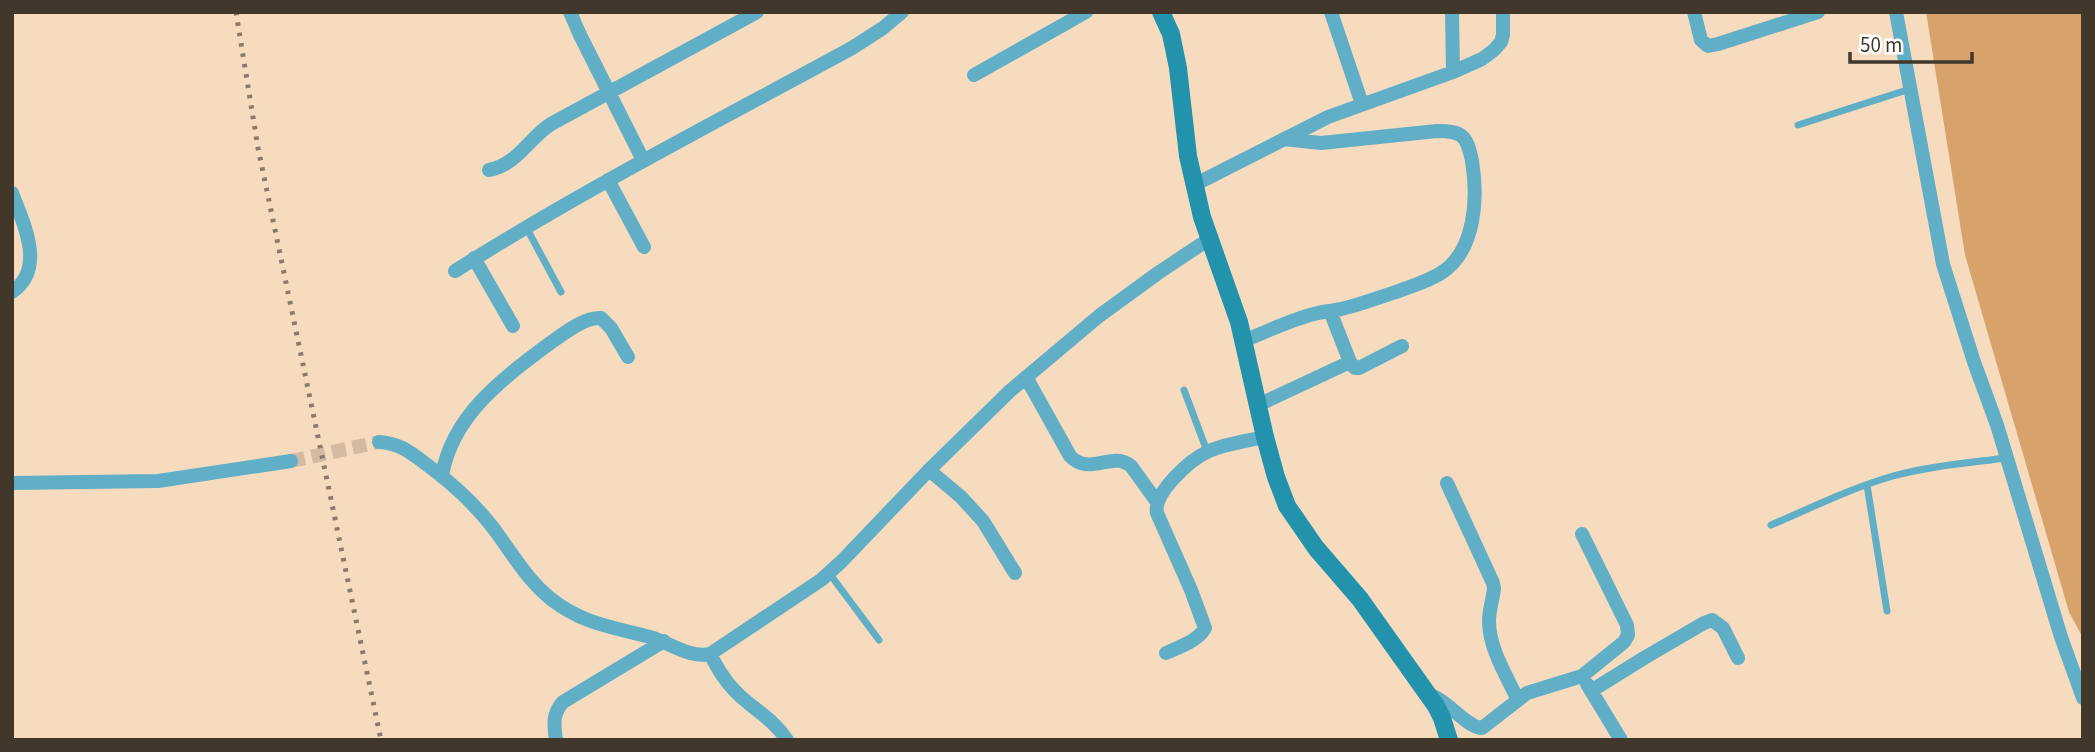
<svg xmlns="http://www.w3.org/2000/svg" width="2095" height="752" font-family="'Source Sans 3',sans-serif">
<rect width="100%" height="100%" fill="#f7dbbf"/>
<path fill="#d8a36b" d="M1926,12H2083V638L2069,612L1965,255Z"/>
<g fill="none" stroke-linecap="round" stroke-linejoin="round">
<path stroke="#d3baa1" stroke-width="14" stroke-dasharray="14 7" stroke-linecap="butt" d="M291,461L379,442"/>
<path stroke="#60afc6" stroke-width="7" d="M1798,125L1910,89
M526,227L561,292
M1184,390L1207,451
M1867,485L1887,611
M1771,525C1811,508 1851,488 1893,476C1930,466 1968,463 2006,458
M829,573L879,640"/>
<path stroke="#60afc6" stroke-width="14" d="M570,12L580,35L643,160
M1331,12L1362,104
M1452,12L1453,72
M1694,12L1701,40L1708,46L1718,44L1818,12
M1896,12L1943,264L1974,362L1997,425L2061,637L2083,698
M974,75L1086,12
M489,170C517,165 529,138 551,124L757,12
M608,180L644,247
M1194,185L1328,117L1453,72L1482,59L1494,50L1501,42L1503,35V12
M12,193C24,224 46,269 12,292
M474,258L513,326
M455,271C583,190 718,121 852,48L883,28L902,12
M1330,311L1350,362L1355,368H1359L1402,346
M1243,341C1266,332 1290,320 1314,314C1324,311 1335,311 1345,308C1363,304 1379,297 1396,292C1411,286 1427,282 1441,273C1476,251 1478,197 1472,161C1467,136 1463,131 1437,131L1321,143L1284,139
M1026,377L1070,456C1090,477 1112,450 1131,466L1157,502
M1258,405L1350,362
M379,442C399,443 410,452 426,464C456,486 483,511 504,543C519,564 531,583 551,599C583,624 612,627 650,637C671,643 688,658 710,654L821,580L842,561L929,470L1011,390L1099,316L1158,273L1209,239
M929,470L961,497L983,521L1015,573
M442,476C452,414 506,376 553,341C566,332 585,317 601,318L611,328L628,357
M12,483L158,481L291,461
M1447,483L1493,583L1494,588C1493,599 1489,610 1489,621C1489,648 1506,675 1517,698
M1166,653C1179,647 1198,641 1205,628L1191,590L1157,513C1153,493 1190,460 1207,452C1223,444 1247,441 1265,437
M710,654C717,667 724,680 735,691C752,709 773,718 787,740
M1587,684L1621,740
M1591,691L1644,658L1704,623L1712,620L1723,628L1738,658
M1427,694C1448,699 1465,727 1482,728L1527,693L1582,676L1624,642L1628,635L1627,625L1582,534
M556,740C554,725 552,714 563,702L664,641"/>
<path stroke="#2292ad" stroke-width="18" d="M1161,12L1171,34L1178,68L1188,156L1202,217L1239,322L1265,437L1276,477L1287,506L1316,548L1360,599L1436,706L1442,718L1449,740"/>
<path stroke="#8c7a68" stroke-width="5" stroke-dasharray="3.5 7" stroke-linecap="butt" d="M236,12L258,148L381,740"/>
</g>
<rect width="2095" height="752" fill="none" stroke="#42372b" stroke-width="28"/>
<path d="M1850 52v10h122v-10" fill="none" stroke="#42372b" stroke-width="3.5"/>
<text x="1860" y="52" font-size="21" fill="#42372b" stroke="#ffffff" stroke-width="5" paint-order="stroke">50 m</text>
</svg>
